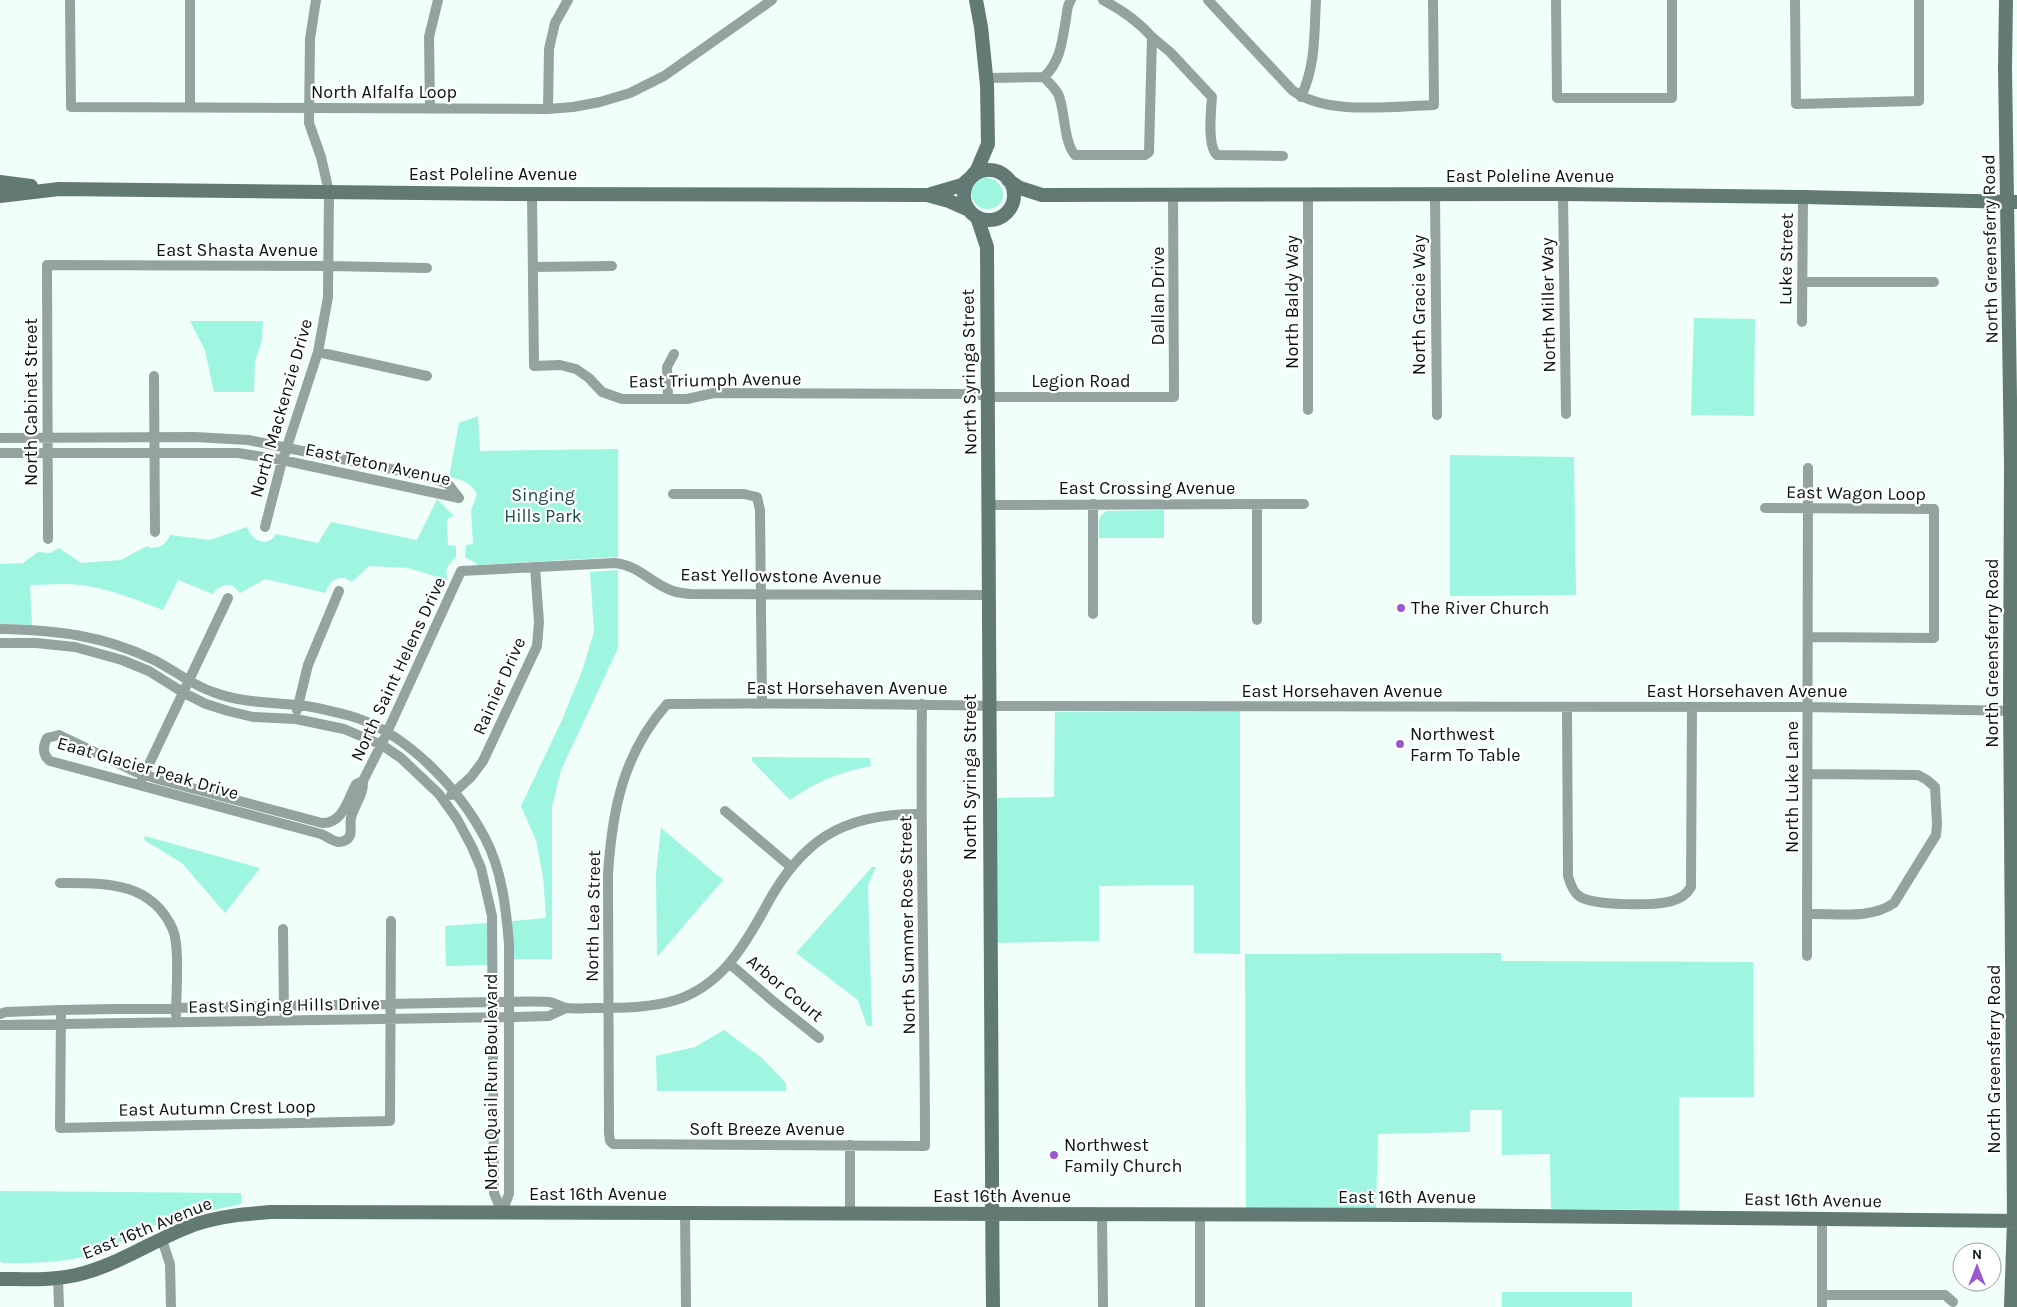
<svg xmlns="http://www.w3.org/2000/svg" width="2017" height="1307" font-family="Karla,sans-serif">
<rect width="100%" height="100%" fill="#f0fffa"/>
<path fill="#9ef6e0" d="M984,178C999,177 1007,190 1001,203C979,223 957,188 984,178Z
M1694,318L1755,319L1754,416L1691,415Z
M190,321H263L262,340L255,361L254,392H214L205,350Z
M478,416L480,451L618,449V557L479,565L465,557L466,545L473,544L471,511L477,494C470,481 462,480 449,477L459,423Z
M1450,455L1574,457L1576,595L1450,596Z
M437,499L454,516L447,519L448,545L456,546V557C448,565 444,569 448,580L408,568L369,566L352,582C341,573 328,580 326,593L265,579L240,593L232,585C223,585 218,586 213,594L178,580L163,610C132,598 98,584 65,584C53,584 41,585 30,585L32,625L0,624V564L23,563L38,552L50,553L59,548L81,563L121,560L147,546L151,548C161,548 166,544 170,535L210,540L247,527C251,540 267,549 276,534L318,543L331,522L417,540Z
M1164,510V538H1099C1099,526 1096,516 1107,511Z
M618,570V648L561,770L552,807V959H512V921L546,918L543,876L536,840L521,806L562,720L582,671L594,632L590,572Z
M1240,711V954L1194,953V885L1099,886V941L996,943L995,798L1054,797L1055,712Z
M753,757L870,758L871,766C837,773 818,781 790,800L751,760Z
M661,828L723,880L657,957L656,874Z
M145,836L260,868L225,913L182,863L144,840Z
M872,867H876L868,885L872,1026H867L858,1000L796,953Z
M488,923L489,965L446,966L445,926Z
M1501,953V961L1753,962L1754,1097H1679V1210L1551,1209L1550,1154L1502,1155V1110H1470V1132L1378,1134L1376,1208L1246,1209L1245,954Z
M724,1030L762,1058L786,1083V1091H657L656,1056L695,1047Z
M0,1191L241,1193V1204L203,1212L162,1228L159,1223C131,1236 103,1253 73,1259C50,1263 27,1263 3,1263L0,1261Z
M1502,1292H1632V1307H1502Z"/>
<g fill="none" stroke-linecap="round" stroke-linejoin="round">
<path stroke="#94a39f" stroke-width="10" d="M70,0L71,107L548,109L573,107L600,102L630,93L664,76L772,0
M1208,0L1292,90C1326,116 1392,106 1434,105L1433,0
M1556,0L1557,98H1672V0
M1795,0L1796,104L1919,101V0
M1152,37L1170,52L1212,97C1211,111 1207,146 1217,155L1283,156
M1044,77C1049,83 1057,90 1059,96C1065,112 1064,143 1075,155H1145L1149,152L1152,37C1138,21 1122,10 1103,0
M987,78L1044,77C1061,61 1062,41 1066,19C1067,12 1067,5 1071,0
M1301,97C1316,64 1314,36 1316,0
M190,107V0
M430,108L429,37L438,0
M548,109L549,49L555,23L568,0
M532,194L534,366L560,365L576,369L589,378L602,392L622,399H687L714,393L976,394L988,397H1174L1173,194
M1308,194V410
M1435,194L1437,415
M1563,194L1566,414
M533,267L612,266
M1802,282H1934
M1802,322L1803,197
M318,352L427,376
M154,376L155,532
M668,399L667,367L674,354
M0,438L195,437L248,440L430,477L448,484L459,498
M0,453H238L282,460L459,498
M673,494H744L757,497L760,510L762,703
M1093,504V614
M1257,504V620
M990,505L1304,504
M1765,508L1934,509V638L1808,637
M265,527L281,465L318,352L328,297L329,192L321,157L309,123L310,39L316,0
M48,539L47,265L329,266L427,268
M0,629C56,630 102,635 154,660C174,670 192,685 213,692C244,704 275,702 306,706C320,708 334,712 347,715C404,730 458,787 485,838C502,870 506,908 509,944V1194L502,1212
M0,643H36L75,647L122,660L149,671L184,693L206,704L228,711L253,717L296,719L344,729L382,745L401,758L439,794L457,819L472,847L481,868L492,916L494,1193L502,1212
M922,704C920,851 925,999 925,1146L613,1144L610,1141L609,1133L608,875C612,810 623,754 667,704C774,703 881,704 988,706L1808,707L2017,711
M1567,708L1568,876C1570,883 1573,892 1579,896C1592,906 1656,906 1672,901C1681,898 1686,895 1691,887L1692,707
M297,710L308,665L339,591
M142,779L228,598
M363,781L356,784C348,799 343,824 322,823L161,780L136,772L59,735L47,738C43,746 42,755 50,761L321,834C329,837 337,846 346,840C354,835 349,826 351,818C354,805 364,795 363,781L384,739L461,571L615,563C638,565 652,584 673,591C678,593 684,593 690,594L988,595
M451,795L471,777L483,761L537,646L539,622L535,567
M725,811L791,867
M60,883C104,883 152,881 173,930C180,947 176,995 176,1015
M1808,914C1836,913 1870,920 1894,903L1936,835L1937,824L1935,787L1927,780L1918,775L1808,774
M283,929L284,1012
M1807,956L1808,468
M730,964L774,1002L819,1038
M61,1010L60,1128L390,1121L391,921
M0,1014L6,1012L61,1010L493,1002C511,1002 531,1001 549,1002C556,1003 561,1007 567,1008C576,1009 585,1008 594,1008C621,1008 650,1008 676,1000C720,986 743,948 764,910C800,841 842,813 920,814
M0,1025L516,1017L549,1016L566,1008
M685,1213L686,1307
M850,1214V1145
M1102,1214L1103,1307
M1200,1215V1307
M162,1240L170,1264L171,1307
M58,1278L59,1307
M1822,1295H1945L1953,1302
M1822,1307V1219"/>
<path stroke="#637a74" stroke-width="14" d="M2006,0L2005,68L2011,464L2010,698L2014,1221L2011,1307
M964 195a25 25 0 1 1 50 0a25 25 0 1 1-50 0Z
M1008,180L1020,188L1042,195L1563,194L1803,197L2016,202
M0,182L31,186
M931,194L962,185L970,178L977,170L988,144L987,85L981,27L976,0
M0,196L59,189L516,194L927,195L949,201L967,209
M977,217L987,247C990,601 989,954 993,1307
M0,1279C28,1279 56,1281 84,1273C124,1262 157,1238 196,1224C220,1216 246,1214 271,1212L1422,1215L2017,1221"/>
</g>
<g fill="#9b59ce" stroke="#fff" stroke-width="2">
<circle cx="1401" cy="608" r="5"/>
<circle cx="1400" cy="744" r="5"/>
<circle cx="1054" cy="1155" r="5"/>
</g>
<g text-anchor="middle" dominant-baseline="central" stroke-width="4.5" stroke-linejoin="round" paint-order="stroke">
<g font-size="18" fill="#061410" stroke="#fff">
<text x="384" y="92">North Alfalfa Loop</text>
<text x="493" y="174">East Poleline Avenue</text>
<text x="1530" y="176">East Poleline Avenue</text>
<text transform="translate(1990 249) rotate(-91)">North Greensferry Road</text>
<text x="237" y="250">East Shasta Avenue</text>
<text transform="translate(1786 259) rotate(-89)">Luke Street</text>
<text transform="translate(1158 296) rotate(-90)">Dallan Drive</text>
<text transform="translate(1292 302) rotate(-90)">North Baldy Way</text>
<text transform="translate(1419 305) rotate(-90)">North Gracie Way</text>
<text transform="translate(1548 305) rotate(-91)">North Miller Way</text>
<text transform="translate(969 372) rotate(-91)">North Syringa Street</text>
<text transform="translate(715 380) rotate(-1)">East Triumph Avenue</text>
<text x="1081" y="381">Legion Road</text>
<text transform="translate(31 402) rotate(-90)">North Cabinet Street</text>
<text transform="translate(281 408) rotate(-74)">North Mackenzie Drive</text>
<text transform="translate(378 464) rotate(12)">East Teton Avenue</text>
<text x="1147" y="488">East Crossing Avenue</text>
<text transform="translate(1856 493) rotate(1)">East Wagon Loop</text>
<text transform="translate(781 576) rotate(1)">East Yellowstone Avenue</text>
<text transform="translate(1992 653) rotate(-90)">North Greensferry Road</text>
<text transform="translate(398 669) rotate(-65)">North Saint Helens Drive</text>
<text transform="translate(499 686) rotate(-66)">Rainier Drive</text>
<text x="847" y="688">East Horsehaven Avenue</text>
<text x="1342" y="691">East Horsehaven Avenue</text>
<text x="1747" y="691">East Horsehaven Avenue</text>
<text transform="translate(148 768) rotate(16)">Eaat Glacier Peak Drive</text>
<text transform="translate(970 777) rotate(-90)">North Syringa Street</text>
<text transform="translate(1792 787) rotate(-90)">North Luke Lane</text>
<text transform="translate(593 916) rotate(-89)">North Lea Street</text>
<text transform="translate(907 925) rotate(-91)">North Summer Rose Street</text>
<text transform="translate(785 988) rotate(40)">Arbor Court</text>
<text transform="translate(284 1005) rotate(-1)">East Singing Hills Drive</text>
<text transform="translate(1994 1059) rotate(-90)">North Greensferry Road</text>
<text transform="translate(491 1082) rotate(-90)">North Quail Run Boulevard</text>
<text transform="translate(217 1108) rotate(-1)">East Autumn Crest Loop</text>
<text x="767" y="1129">Soft Breeze Avenue</text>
<text x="598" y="1194">East 16th Avenue</text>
<text x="1002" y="1196">East 16th Avenue</text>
<text x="1407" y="1197">East 16th Avenue</text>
<text transform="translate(1813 1200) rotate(1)">East 16th Avenue</text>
<text transform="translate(147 1228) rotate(-22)">East 16th Avenue</text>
</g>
<g font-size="18" fill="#144c40" stroke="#fff">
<text x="543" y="495">Singing<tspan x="543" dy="21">Hills Park</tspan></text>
</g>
<g font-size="18" fill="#061410" stroke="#fff" text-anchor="start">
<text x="1411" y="608">The River Church</text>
<text x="1410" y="734">Northwest<tspan x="1410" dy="21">Farm To Table</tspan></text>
<text x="1064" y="1145">Northwest<tspan x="1064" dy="21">Family Church</tspan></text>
</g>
</g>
<g transform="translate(1977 1267)"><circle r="24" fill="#ffffff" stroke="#9ba19f"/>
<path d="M0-4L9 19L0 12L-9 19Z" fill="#9b59ce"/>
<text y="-8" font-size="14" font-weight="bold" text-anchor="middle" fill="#061410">N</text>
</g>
</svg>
